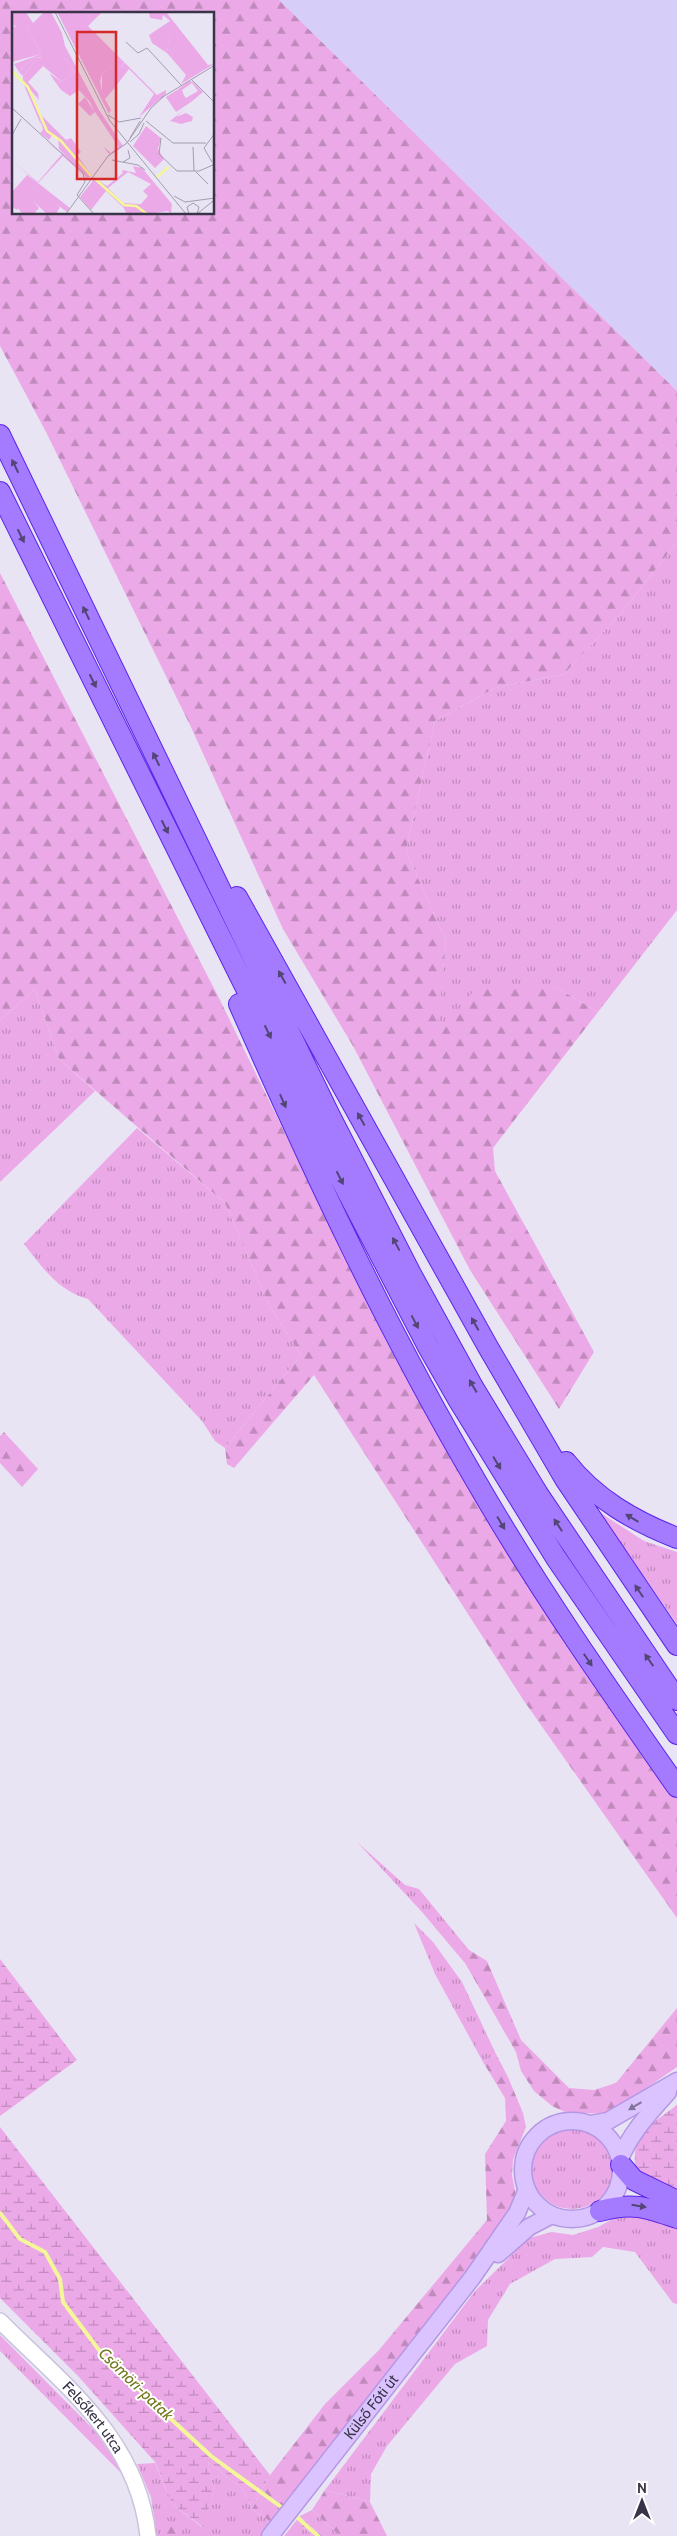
<svg xmlns="http://www.w3.org/2000/svg" width="677" height="2536" font-family="Cabin,sans-serif">
<defs>
<pattern id="grass-tufts" width="24" height="20" patternUnits="userSpaceOnUse" patternTransform="scale(1.25)"><rect width="24" height="20" fill="#eca9e7"/><path d="M3 7l-1-3M5 7V3M7 7l1-3M15 17l-1-3M17 17v-4M19 17l1-3" fill="none" stroke="#c08abd"/></pattern>
<pattern id="forest-firs" width="22" height="20" patternUnits="userSpaceOnUse" patternTransform="scale(1.25)"><rect width="22" height="20" fill="#eca9e7"/><path d="M5 1l3.5 6h-7zM16 11l3.5 6h-7z" fill="#c08abd"/></pattern>
<pattern id="wetland-marsh" width="20" height="14" patternUnits="userSpaceOnUse" patternTransform="scale(1.25)"><rect width="20" height="14" fill="#eca9e7"/><path d="M1 5h8M5 5V1M11 12h8M15 12V8" fill="none" stroke="#c08abd"/></pattern>
</defs>
<rect width="100%" height="100%" fill="#e9e4f4"/>
<path fill="#d6cdf8" d="M279,0H677V391Z"/>
<path fill="url(#grass-tufts)" d="M677,542V910L598,1012L554,986L436,1039L446,941L406,851L435,721L495,688L564,674L623,611Z
M35,989L59,1059L95,1091L0,1182V1020Z
M137,1128L225,1203L269,1305L301,1355L225,1448L215,1441L202,1421L88,1299C58,1291 42,1267 24,1244Z
M599,1512L644,1541L677,1552V1624Z
M357,1842L405,1885L419,1889L464,1944L458,1955L422,1912Z
M414,1923L433,1942L462,1982L496,2054L483,2062L435,1974Z
M531 2168a41 41 0 1 1 82 0a41 41 0 1 1-82 0Z
M620,2215L644,2217L677,2229V2304L673,2303L635,2252L603,2247L592,2257L555,2259L510,2284L488,2320L487,2346L455,2364L387,2446L371,2474L370,2502L325,2490L475,2291L529,2238L552,2232L573,2235L598,2227Z
M0,2335L97,2433L125,2477L0,2351Z
M208,2462L243,2489L252,2509L274,2524L264,2536H157L151,2497L137,2464L155,2463L172,2504L202,2527L214,2491Z
M312,2510L340,2536H322L300,2516Z
M296,2521L313,2536H284Z"/>
<path fill="url(#forest-firs)" fill-rule="evenodd" d="M0,0H279L677,391V542L623,611L564,674L495,688L435,721L406,851L446,941L437,1038L475,989L554,986L598,1012L493,1148L495,1171L594,1352L559,1409L470,1270L353,1046L283,929L190,725L46,432L0,346ZM14,14H214V214H14Z
M0,573L220,1000L387,1343L468,1486L629,1735L677,1798V1918L524,1701L314,1375L234,1468L227,1464L225,1448L301,1355L269,1305L225,1203L59,1059L35,989L0,1020Z
M4,1432L38,1469L22,1487L0,1463V1436Z
M464,1944L469,1950L487,1961L521,2040L569,2088L594,2090L616,2083L677,2008V2067L622,2105L605,2114L565,2112L552,2106L534,2091L521,2071L516,2052L465,1963L458,1955Z
M496,2054L508,2077L523,2113L526,2127L513,2160L512,2175L516,2196L500,2232L274,2524L252,2509L270,2475L325,2404L379,2350L487,2220L485,2154L506,2121L505,2098L483,2062Z
M325,2490L370,2502L387,2536H340L312,2510Z
M166,2518L180,2536H162V2521Z"/>
<path fill="url(#wetland-marsh)" d="M0,1959L77,2060L0,2116Z
M677,2105V2196L636,2170C629,2135 652,2124 677,2105Z
M0,2127L270,2475L252,2509L243,2489L208,2462L214,2491L203,2527L172,2504L155,2462L78,2376L0,2298Z
M300,2516L322,2536H313L296,2521Z"/>
<g fill="none" stroke-linecap="round" stroke-linejoin="round">
<path stroke="#f3f79a" stroke-width="4" d="M0,2213L20,2239L45,2252L60,2279L63,2302L105,2358L211,2456L284,2509
M298,2518L318,2536"/>
<defs>
<g id="tertiary">
<path id="s1" d="M0,2321C64,2385 138,2439 148,2536"/>
</g>
<g id="secondary">
<circle cx="572" cy="2170" r="49"/>
<path d="M591,2124L608,2121L677,2081"/>
<path d="M620,2159C631,2132 649,2114 668,2092"/>
<path d="M498,2254L529,2227L552,2215"/>
<path id="s2" d="M270,2536L472,2278L517,2213L527,2189"/>
</g>
<path id="trunk" d="M0,435L330,1116L411,1274L473,1387L538,1494L677,1700
M0,492L335,1168L427,1345L459,1401L556,1558L677,1734
M237,897L488,1347L565,1479L677,1645
M239,1004C311,1167 386,1328 476,1481C537,1587 607,1687 677,1787
M566,1462C595,1499 634,1521 677,1538
M621,2165L634,2180L677,2201
M600,2211C632,2202 646,2207 677,2218"/>
</defs>
<use href="#tertiary" stroke="#cbc3de" stroke-width="18"/>
<use href="#secondary" stroke="#b497e5" stroke-width="19"/>
<use href="#trunk" stroke="#5927eb" stroke-width="22"/>
<use href="#tertiary" stroke="#fff" stroke-width="15"/>
<use href="#secondary" stroke="#dac3ff" stroke-width="16"/>
<use href="#trunk" stroke="#a47bff" stroke-width="20"/>
</g>
<defs><path id="oneway-solid" d="M-6-.8H1V-3.2L6.5 0L1 3.2V.8H-6Z" transform="scale(1.25)"/></defs>
<g fill="#534575">
<use href="#oneway-solid" transform="translate(15 466) rotate(-116)"/>
<use href="#oneway-solid" transform="translate(21 536) rotate(64)"/>
<use href="#oneway-solid" transform="translate(86 613) rotate(-116)"/>
<use href="#oneway-solid" transform="translate(93 681) rotate(64)"/>
<use href="#oneway-solid" transform="translate(156 759) rotate(-116)"/>
<use href="#oneway-solid" transform="translate(165 827) rotate(63)"/>
<use href="#oneway-solid" transform="translate(282 977) rotate(-119)"/>
<use href="#oneway-solid" transform="translate(268 1032) rotate(64)"/>
<use href="#oneway-solid" transform="translate(283 1101) rotate(66)"/>
<use href="#oneway-solid" transform="translate(361 1119) rotate(-119)"/>
<use href="#oneway-solid" transform="translate(340 1178) rotate(63)"/>
<use href="#oneway-solid" transform="translate(396 1244) rotate(-118)"/>
<use href="#oneway-solid" transform="translate(415 1322) rotate(62)"/>
<use href="#oneway-solid" transform="translate(475 1324) rotate(-119)"/>
<use href="#oneway-solid" transform="translate(473 1386) rotate(-120)"/>
<use href="#oneway-solid" transform="translate(497 1463) rotate(59)"/>
<use href="#oneway-solid" transform="translate(632 1518) rotate(-149)"/>
<use href="#oneway-solid" transform="translate(501 1523) rotate(59)"/>
<use href="#oneway-solid" transform="translate(558 1525) rotate(-123)"/>
<use href="#oneway-solid" transform="translate(639 1591) rotate(-124)"/>
<use href="#oneway-solid" transform="translate(588 1660) rotate(56)"/>
<use href="#oneway-solid" transform="translate(649 1660) rotate(-125)"/>
<use href="#oneway-solid" transform="translate(639 2206) rotate(9)"/>
</g>
<use fill="#81749a" href="#oneway-solid" transform="translate(635 2106) rotate(149)"/>
<g text-anchor="middle" dominant-baseline="central" stroke-width="4" stroke-linejoin="round" paint-order="stroke">
<g font-size="15" fill="#383347" stroke="#fff">
<text stroke="none"><textPath href="#s2" startOffset="164">Külső Fóti út</textPath></text>
<text stroke="none"><textPath href="#s1" startOffset="134">Felsőkert utca</textPath></text>
</g>
<g font-size="16" font-style="italic" fill="#73781c" stroke="#fff">
<text transform="translate(136 2384) rotate(44)">Csömöri-patak</text>
</g>
</g>
<g transform="translate(12 12)">
<rect width="202" height="202" fill="#e9e4f4"/>
<path d="M159,10V12L155,40L139,26ZM0,12L3,15L14,14L29,42L0,50ZM51,44L63,60L50,70L24,48L11,64L7,60L22,45L32,46L31,49ZM105,50H112L109,55L117,57L100,79L90,80V62ZM165,78L179,90L164,100L154,85ZM73,85L82,99L78,104L66,92ZM134,114L149,126L146,137L152,147L143,156L121,134ZM32,128L50,141L72,164L51,144L26,171L58,196L55,200L28,180L22,190L27,196L22,202H10L6,196L26,171L0,149L26,170L50,142ZM83,166L111,192L125,194L136,202L120,194L111,195L94,179L79,198L68,185Z" fill="#eca9e7"/>
<path d="M0,0H14L21,11L32,0H39L50,21L53,34L87,98L111,134L104,140L97,142L91,134L99,141L106,134L83,100L78,105L82,99L78,90L67,78L58,84L49,78L37,61L50,70L63,60L51,44L41,51L29,49V45H22L7,60L2,52L29,42L14,14L8,17L0,12ZM45,0H90L76,14L145,83L154,78V82L127,105L142,82L117,57L109,55L112,51L105,50L90,62L88,69L90,79H100L93,87L99,98L97,102ZM137,0H154L196,53L202,52L169,72L174,63L155,41L140,31L137,23L158,9L151,3L150,8L138,6ZM158,12V16L155,40L141,25ZM24,48L33,52L16,70L26,81L27,88L11,69V64ZM0,60L15,76L28,104L29,113L12,73ZM177,69L181,70L191,80L179,90L174,86L186,79L180,71L170,78L173,86L165,78ZM174,96L164,105L174,101L181,105L180,109L169,112L158,109ZM121,154L130,156L160,192L159,202L156,199L136,202L125,194H114L83,166L95,174L111,161L110,158L124,161ZM116,160L139,172L131,179L136,184L129,192L111,191L96,176ZM28,179L48,195L44,202H35L22,190ZM123,194L127,196L134,202H115L111,195Z" fill="#eca9e7" fill-rule="evenodd"/>
<path d="M27,101L54,128L59,126L69,140L65,143L80,164L75,166L47,137L46,126L40,123L37,128L28,121L31,118Z" fill="#eca9e7"/>
<path d="M15,163L26,171L5,198L0,195V180Z" fill="#eca9e7"/>
<path fill="none" stroke="#f3f79a" stroke-width="2.5" d="M0,59L16,75L35,119L49,129L79,164M145,165L157,155M82,166L112,193L124,194L135,202"/>
<path fill="none" stroke="#a29daf" stroke-width="1" d="M43,0L98,109L174,202M114,30L126,41L135,36L169,73M179,67L203,91M149,86L203,53M0,96L71,161L73,170L65,183L82,202M96,103L107,110L129,106M134,109L161,131H194M0,123L9,107M118,126L128,109M149,126L147,142L165,159H187L201,153M118,130L127,122L132,111M181,135L182,159M100,148L126,153L133,158M111,150L118,146L116,138M200,150L192,136L203,121M184,160L196,172M162,184L173,190L203,186M54,202L96,144L115,131L139,96L151,85M177,202L175,195L181,191L187,195L185,202M185,202L201,189"/>
<path fill="#d62828" fill-opacity="0.15" stroke="#d62828" stroke-width="2.5" d="M65,20H104V167H65Z"/>
<rect width="202" height="202" fill="none" stroke="#383347" stroke-width="2.5"/>
</g>
<g transform="translate(642 2501)" stroke="#ffffff" stroke-width="4" paint-order="stroke">
<path d="M0-4L9 19L0 12L-9 19Z" fill="#383347"/>
<text y="-8" font-size="14" font-weight="bold" text-anchor="middle" fill="#383347">N</text>
</g>
</svg>
